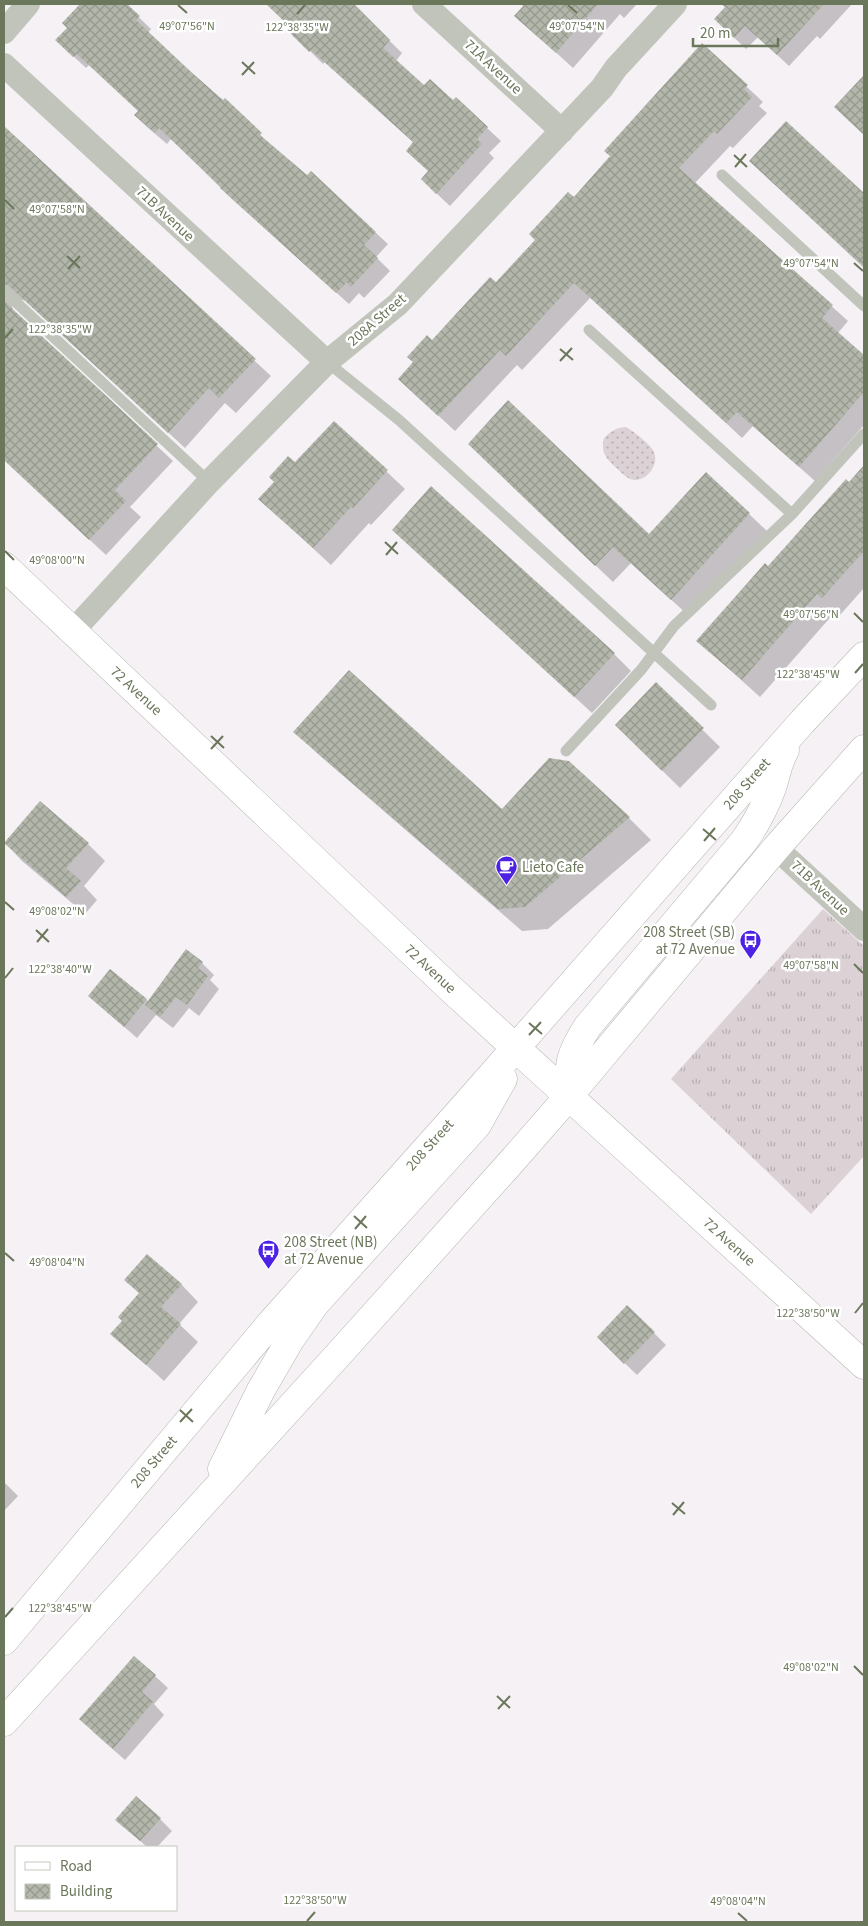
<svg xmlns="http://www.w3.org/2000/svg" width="868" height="1926" font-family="'Source Sans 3',sans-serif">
<defs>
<pattern id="grass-tufts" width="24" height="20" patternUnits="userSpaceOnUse" patternTransform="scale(1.25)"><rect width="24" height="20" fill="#dcd2d6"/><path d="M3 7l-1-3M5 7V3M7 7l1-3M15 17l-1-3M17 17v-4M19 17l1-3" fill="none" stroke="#b6afb1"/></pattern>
<pattern id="park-dots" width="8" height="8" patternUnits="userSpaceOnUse" patternTransform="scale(1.25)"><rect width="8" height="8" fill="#dcd2d6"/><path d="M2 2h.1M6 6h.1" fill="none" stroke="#b6afb1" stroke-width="1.8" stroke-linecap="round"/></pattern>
<pattern id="building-cross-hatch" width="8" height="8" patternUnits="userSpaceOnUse" patternTransform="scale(1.25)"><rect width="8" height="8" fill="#b3b7ab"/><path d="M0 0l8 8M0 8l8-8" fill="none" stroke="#969a8e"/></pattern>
</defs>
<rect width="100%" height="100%" fill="#f5f1f5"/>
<path fill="url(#grass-tufts)" d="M823,909L864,946V1156L811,1214L671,1079Z"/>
<path fill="url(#park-dots)" d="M625,427C633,430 651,445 654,452C660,467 643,486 628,478C623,475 618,469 613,465C604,456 601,450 604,438C611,431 616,428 625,427Z"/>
<path fill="#0003" d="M82,4H99L103,7L106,4H125L151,29L148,33L223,101L225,100L272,147L307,177L311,173L388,244L376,257L390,271L364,298L359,293L349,304L233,200L171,139L167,144L147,127L135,115L139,111L89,65L86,68L69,52V28L64,23Z
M267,4H337L342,9L347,4H352L402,53L396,61L424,87L453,102L456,99L501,141L489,153L494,158L450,206L435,192L429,172L414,143L325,62L323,64L288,29L291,26Z
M521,4H637L624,18L620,14L573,68L516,16L524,7Z
M730,4L738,5L739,4H852L820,39L817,36L789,66L758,37L746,49L715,19Z
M702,45L763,102L759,106L767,113L733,148L730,146L695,183L848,321L838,333L864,357V425L815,481L753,426L742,438L591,297L522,370L517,365L455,431L415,394L432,341L496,284L611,156Z
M864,76V135L836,107Z
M786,122L864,194V268L769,179Z
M4,128L271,376L236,413L225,403L185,448L26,301L18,299L12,306L14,312L173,461L130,507L141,517L106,555L4,460Z
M334,422L405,489L371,525L369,523L331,565L278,516Z
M487,462L649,536L749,514L767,531L689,616L631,563L613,582Z
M864,467V588L840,615L836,611L760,697L698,641Z
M393,530L614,654L631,671L592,713Z
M656,684L720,747L680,788L616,725Z
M295,731L503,811L629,818L651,840L548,929L522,931L318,754Z
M5,843L88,844L105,861L84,886L97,900L85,914L22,861Z
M202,963L214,975L210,980L219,989L199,1016L189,1008L173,1028L156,1015L137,1038L89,996L111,970L149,1002Z
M181,1284L198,1302L179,1324L198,1342L164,1381L112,1334Z
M654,1333L666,1345L637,1375L610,1349Z
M4,1482L18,1496L4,1511Z
M134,1657L168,1688L154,1704L164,1715L125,1760L92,1731Z
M160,1819L172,1831L157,1847H147L117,1820Z"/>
<path fill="url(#building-cross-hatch)" d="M80,4H127L140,16L136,20L191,72L223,100L225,98L262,133L260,135L307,175L311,171L376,232L364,245L378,258L351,287L347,282L336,293L220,188L221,187L159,128L155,133L134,115L138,111L77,54L73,57L55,40L67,28L62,23Z
M266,4H354L390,40L383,48L424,85L430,79L453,100L456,97L488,127L477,139L482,144L436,194L421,179L428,171L406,151L413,142L311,50L309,52L286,29L289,26Z
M525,4H598L556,53L514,16Z
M721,4H824L777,55L745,26L734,38L714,19L725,7Z
M702,43L748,85L744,89L752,97L717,134L714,131L679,168L833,305L822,318L864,355V392L799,467L737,412L726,423L574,283L506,356L500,350L438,416L398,379L413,362L407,357L427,335L432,340L490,277L496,282L535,240L529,234L568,192L574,197L610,156L604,151Z
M864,75V135L834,107Z
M786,121L864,193V267L749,161Z
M4,126L256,359L219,398L209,388L168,433L9,286L4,284Z
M4,301L158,444L115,490L126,501L89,540L4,460Z
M508,400L649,534L706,472L750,513L671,600L613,547L595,566L468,444Z
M334,421L388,470L353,508L351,507L313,548L258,499L274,482L269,477L288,456L295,462Z
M864,465V551L822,598L817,594L742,680L696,641L765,563L768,566L846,479L849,482Z
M431,486L615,653L574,697L392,530Z
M349,670L502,809L549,758L569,761L630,817L525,907L498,909L293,732Z
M656,682L704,728L662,771L615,725Z
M40,801L89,843L66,868L81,881L66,897L4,843Z
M186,949L203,962L198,968L208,976L187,1005L176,997L160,1017L145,1005Z
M110,969L147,999L124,1027L88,996Z
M147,1254L182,1284L161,1307L181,1324L146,1365L110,1334L122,1321L118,1317L139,1293L124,1280Z
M627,1305L655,1332L624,1364L597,1337Z
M134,1656L156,1675L142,1692L153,1702L113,1749L79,1719Z
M136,1796L161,1818L140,1841L115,1820Z"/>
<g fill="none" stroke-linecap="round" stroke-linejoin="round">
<defs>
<path id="secondary" d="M4,566L452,990L864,1365
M568,1097C569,1063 569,1055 588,1026L744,841C756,824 765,807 772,788C777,773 777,764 785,750
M222,1469L261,1390L290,1340L315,1304L477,1125L503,1079
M4,1641L270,1324L461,1110L802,722L864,656
M4,1722L338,1355L513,1160L568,1097L776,848L864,749"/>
</defs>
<use href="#secondary" stroke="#b4b8ad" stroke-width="29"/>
<path stroke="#c0c4bb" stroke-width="11" d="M722,175L864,306
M4,291L209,482
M589,330L792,514
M327,362L399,420L711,705
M566,751L641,670L674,626L792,514L864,434"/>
<path stroke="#c0c4bb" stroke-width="24" d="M424,4L562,131
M4,32L28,4
M4,65L327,362
M73,631L209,482L327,362L398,304L602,88L616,68L675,4
M776,848L864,929"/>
<use href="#secondary" stroke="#fff" stroke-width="28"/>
</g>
<path fill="none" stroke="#6b775b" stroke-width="2" d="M178,5L187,13M568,5L577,13M297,14L305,5M242,62L255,74M242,75L254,62M734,155L747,167M735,167L746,154M5,200L14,209M67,256L80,268M854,263L863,271M68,269L80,256M5,338L13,329M560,349L573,360M560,361L572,348M385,542L398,554M5,551L14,560M386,555L397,542M854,613L863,622M855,673L863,664M211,736L224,748M211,749L223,736M703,829L716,840M704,841L715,828M5,902L14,910M36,930L49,942M37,942L48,929M854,964L863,973M5,978L13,968M529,1023L542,1034M529,1035L541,1022M354,1216L367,1228M355,1229L366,1216M5,1253L14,1261M855,1313L863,1303M180,1410L193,1422M180,1422L192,1409M672,1503L685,1514M673,1515L684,1502M5,1617L13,1608M854,1666L863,1675M497,1696L510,1708M498,1709L510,1696M738,1913L747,1921M307,1921L315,1912"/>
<defs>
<symbol id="cafe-pin" viewBox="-11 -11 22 30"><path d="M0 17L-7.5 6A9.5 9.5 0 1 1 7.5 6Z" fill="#4d22e4" stroke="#fff"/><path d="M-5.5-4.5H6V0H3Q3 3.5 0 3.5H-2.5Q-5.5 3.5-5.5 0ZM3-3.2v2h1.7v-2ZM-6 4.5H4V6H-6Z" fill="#fff"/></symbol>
<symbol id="bus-pin" viewBox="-11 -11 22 30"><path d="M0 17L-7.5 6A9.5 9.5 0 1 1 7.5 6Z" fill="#4d22e4" stroke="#fff"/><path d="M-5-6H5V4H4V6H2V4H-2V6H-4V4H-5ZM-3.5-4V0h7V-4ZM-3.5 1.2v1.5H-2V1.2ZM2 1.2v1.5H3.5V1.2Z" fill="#fff"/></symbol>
</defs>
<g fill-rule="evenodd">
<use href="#cafe-pin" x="494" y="854" width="25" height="34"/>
<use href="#bus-pin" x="738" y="928" width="25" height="34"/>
<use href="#bus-pin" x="256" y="1238" width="25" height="34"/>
</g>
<g text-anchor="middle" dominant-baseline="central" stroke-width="5" stroke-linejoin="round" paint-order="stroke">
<g font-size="15" fill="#6b775b" stroke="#fff">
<text transform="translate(493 67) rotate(43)">71A Avenue</text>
<text transform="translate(165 214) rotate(43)">71B Avenue</text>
<text transform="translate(377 320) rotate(-41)">208A Street</text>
<text transform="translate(136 691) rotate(43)">72 Avenue</text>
<text transform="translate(747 784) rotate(-49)">208 Street</text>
<text transform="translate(820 888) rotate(43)">71B Avenue</text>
<text transform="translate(430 969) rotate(43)">72 Avenue</text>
<text transform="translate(430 1145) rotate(-48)">208 Street</text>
<text transform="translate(729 1242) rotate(42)">72 Avenue</text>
<text transform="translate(154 1462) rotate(-50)">208 Street</text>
</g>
<g font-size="15" fill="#6b775b" stroke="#fff" text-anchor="start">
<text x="522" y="867">Lieto Cafe</text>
<text x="735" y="932" text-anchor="end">208 Street (SB)<tspan x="735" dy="17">at 72 Avenue</tspan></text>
<text x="284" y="1242">208 Street (NB)<tspan x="284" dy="17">at 72 Avenue</tspan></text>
</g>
</g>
<g font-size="12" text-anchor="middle" fill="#6b775b" stroke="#fff" stroke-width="5" stroke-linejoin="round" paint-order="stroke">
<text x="577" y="30">49°07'54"N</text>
<text x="187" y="30">49°07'56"N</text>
<text x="297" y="31">122°38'35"W</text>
<text x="57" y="213">49°07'58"N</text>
<text x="811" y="267">49°07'54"N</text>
<text x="60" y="333">122°38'35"W</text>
<text x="57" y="564">49°08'00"N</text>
<text x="811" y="618">49°07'56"N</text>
<text x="808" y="678">122°38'45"W</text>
<text x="57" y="915">49°08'02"N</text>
<text x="811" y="969">49°07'58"N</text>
<text x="60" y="973">122°38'40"W</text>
<text x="57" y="1266">49°08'04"N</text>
<text x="808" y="1317">122°38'50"W</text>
<text x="60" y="1612">122°38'45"W</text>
<text x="811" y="1671">49°08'02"N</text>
<text x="315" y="1904">122°38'50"W</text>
<text x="738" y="1905">49°08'04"N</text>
</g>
<rect width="868" height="1926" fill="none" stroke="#6b775b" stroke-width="10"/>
<rect x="15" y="1846" width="162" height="65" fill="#ffffff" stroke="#c4c9bd"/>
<rect x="25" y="1862" width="25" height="8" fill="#ffffff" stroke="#c4c9bd"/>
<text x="60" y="1871" font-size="15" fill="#6b775b">Road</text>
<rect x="25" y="1884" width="25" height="15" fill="url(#building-cross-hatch)" stroke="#c4c9bd"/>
<text x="60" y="1896" font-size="15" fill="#6b775b">Building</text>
<path d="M693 38v8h85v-8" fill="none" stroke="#6b775b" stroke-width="2.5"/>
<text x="700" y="38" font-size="15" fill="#6b775b" stroke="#ffffff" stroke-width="4" paint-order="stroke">20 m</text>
</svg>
